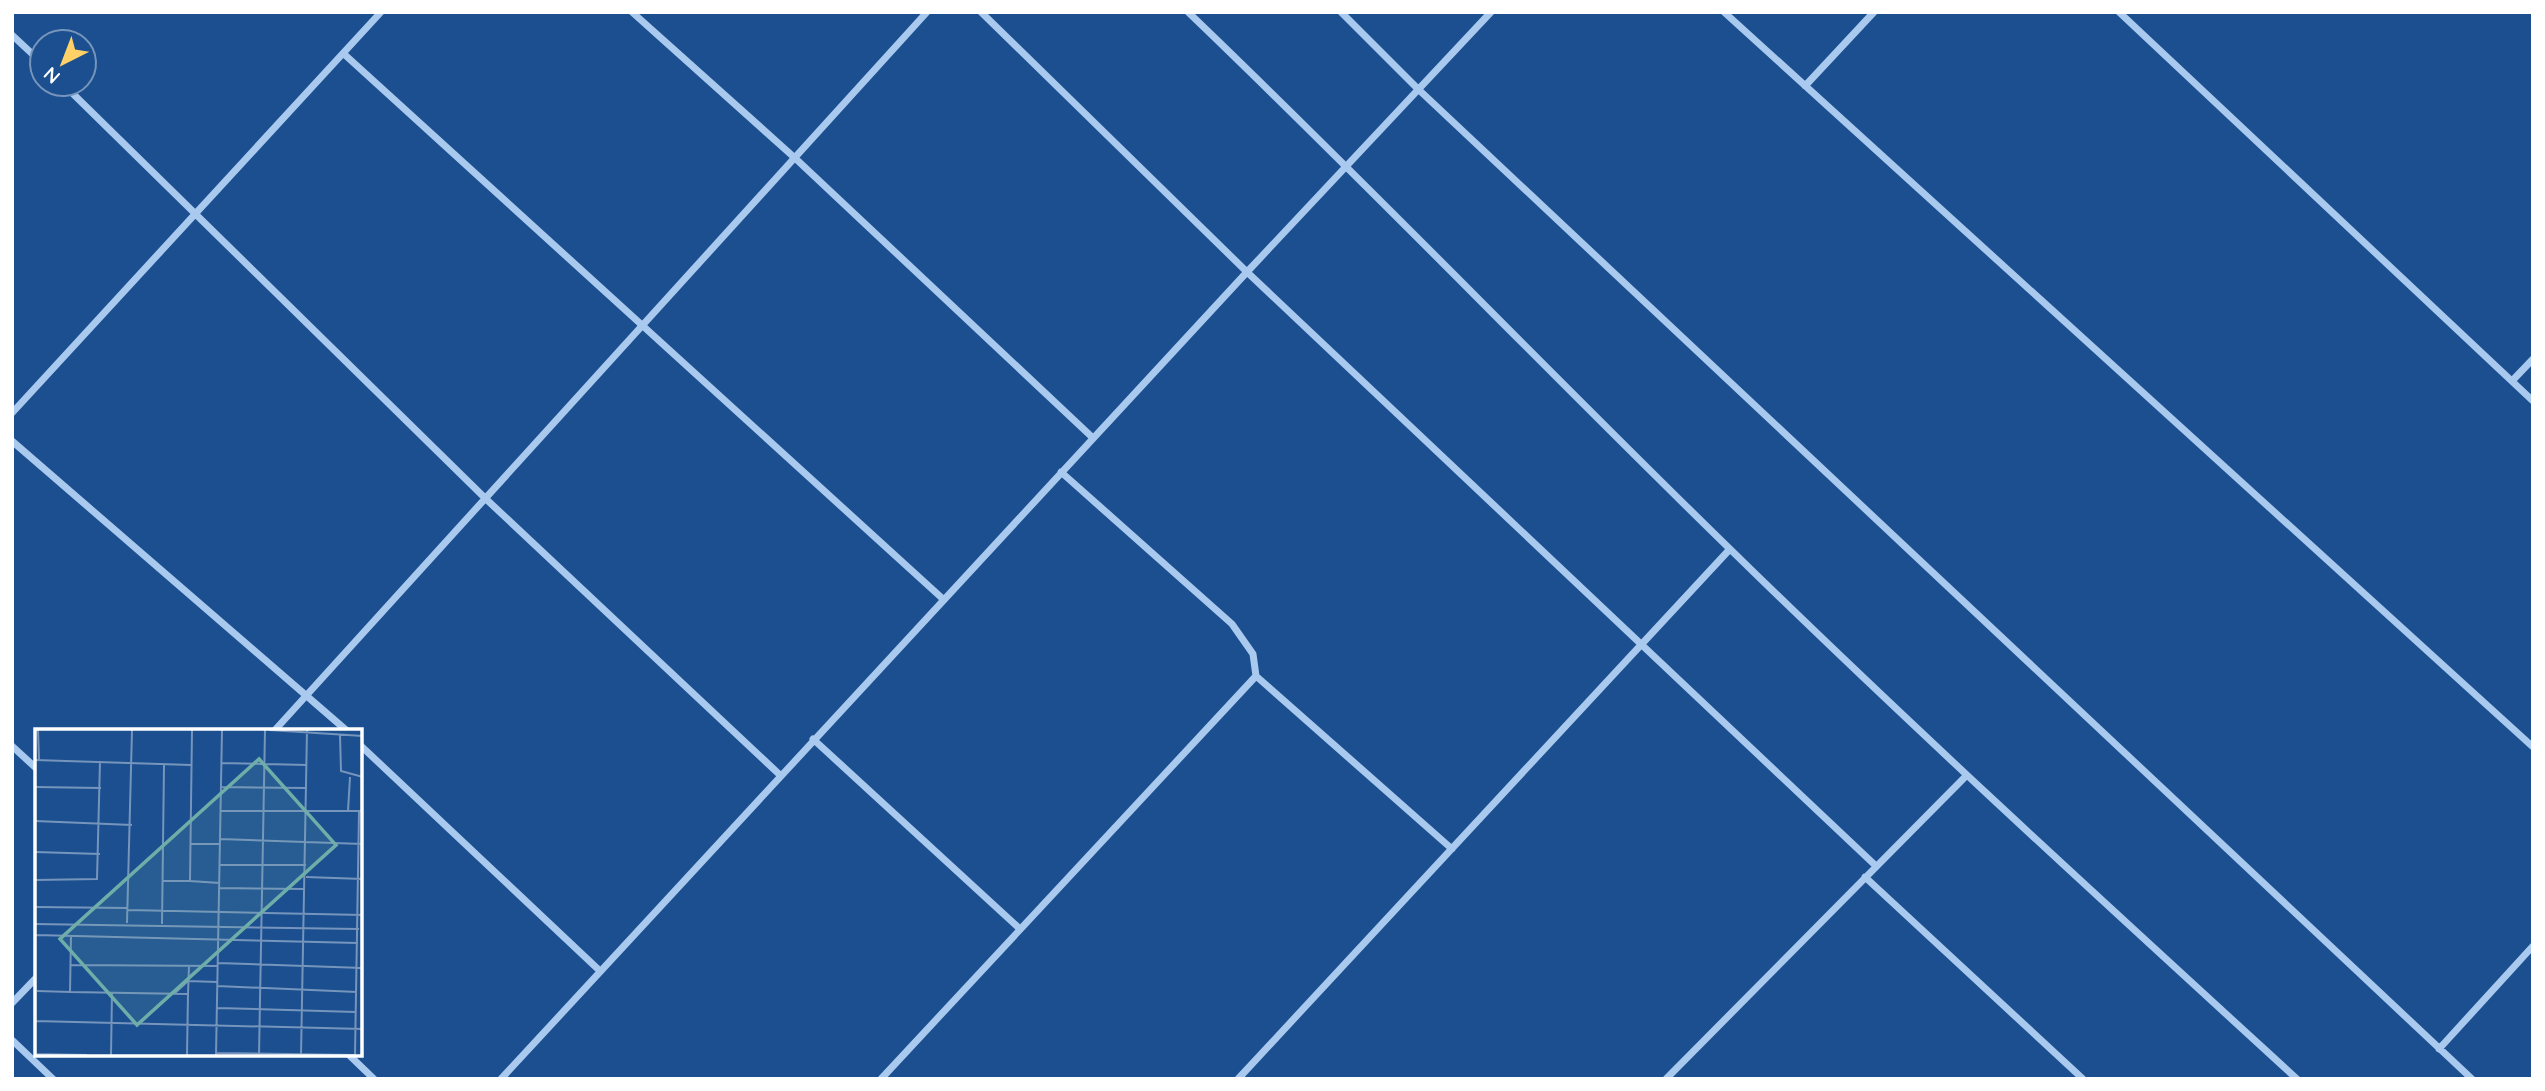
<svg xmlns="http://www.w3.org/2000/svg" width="2545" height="1091" font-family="Quicksand,sans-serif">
<rect width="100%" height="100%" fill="#1b4f8f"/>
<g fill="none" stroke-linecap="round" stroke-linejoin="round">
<path stroke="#a9c9ee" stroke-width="7" d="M632,12L796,159L1093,438
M981,12L1247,272L1876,866
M1188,12C1373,189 1549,373 1732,551C1916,731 2107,905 2297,1079
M1341,12L1418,89L2472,1079
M1724,12L2533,747
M2119,12L2533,401
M12,35L42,63
M344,54L943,599
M63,84L486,499L780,775
M1805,86L1874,12
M2512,381L2533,359
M12,413L381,12
M12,441L346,730
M1256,676L1452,849
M275,730L927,12
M813,739L1020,929
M360,745L600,971
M12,746L37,769
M1865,877L2083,1079
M12,1003L37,977
M12,1040L53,1079
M2439,1049L2533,946
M348,1054L374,1079
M501,1079L1247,272L1491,12
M881,1079L1256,676L1253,654L1232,624L1061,472
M1238,1079L1730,549
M1666,1079L1966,776"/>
</g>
<g transform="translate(35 729)">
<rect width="327" height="327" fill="#1b4f8f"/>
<path fill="none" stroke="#7695bc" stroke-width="2" d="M3,1L4,31M157,1L155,152L185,154M234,1L328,7M305,6L306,42L328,48M0,31L156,36M186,34L272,36M0,58L66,59M186,58L272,59M186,82H328M313,82L315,48M0,92L97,96M185,110L328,115M156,115H185M0,123L65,125M185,136H271M271,148L328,150M0,151L62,150L65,32M127,152H155M185,159L270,160M0,178L93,179M93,181L328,186M92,194L97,1M0,195L324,200M127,195L129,36M0,198V326M0,206L323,214M183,234L328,239M36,236L183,237M182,257L322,263M2,262L35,263L36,206M35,263L153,265L152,326M139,265L153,252L182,253M153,265L154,237M182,279L321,283M0,292L328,300M181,324L320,326L324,82M0,325L52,326M76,326L77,263M181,326L187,1M224,326L230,1M266,326L272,1"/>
<path fill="#6fada8" fill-opacity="0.15" stroke="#6fada8" stroke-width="3.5" d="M224,30L301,116L102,296L25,210Z"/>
<rect width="327" height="327" fill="none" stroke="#fff" stroke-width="3.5"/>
</g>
<rect width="2545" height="1091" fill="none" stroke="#ffffff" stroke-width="28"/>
<g transform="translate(63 63) rotate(222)"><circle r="33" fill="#1b4f8f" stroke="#7695bc" stroke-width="2"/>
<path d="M0-5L12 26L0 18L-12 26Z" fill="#ffd166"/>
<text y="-10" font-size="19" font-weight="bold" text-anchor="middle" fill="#ffffff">N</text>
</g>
</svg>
